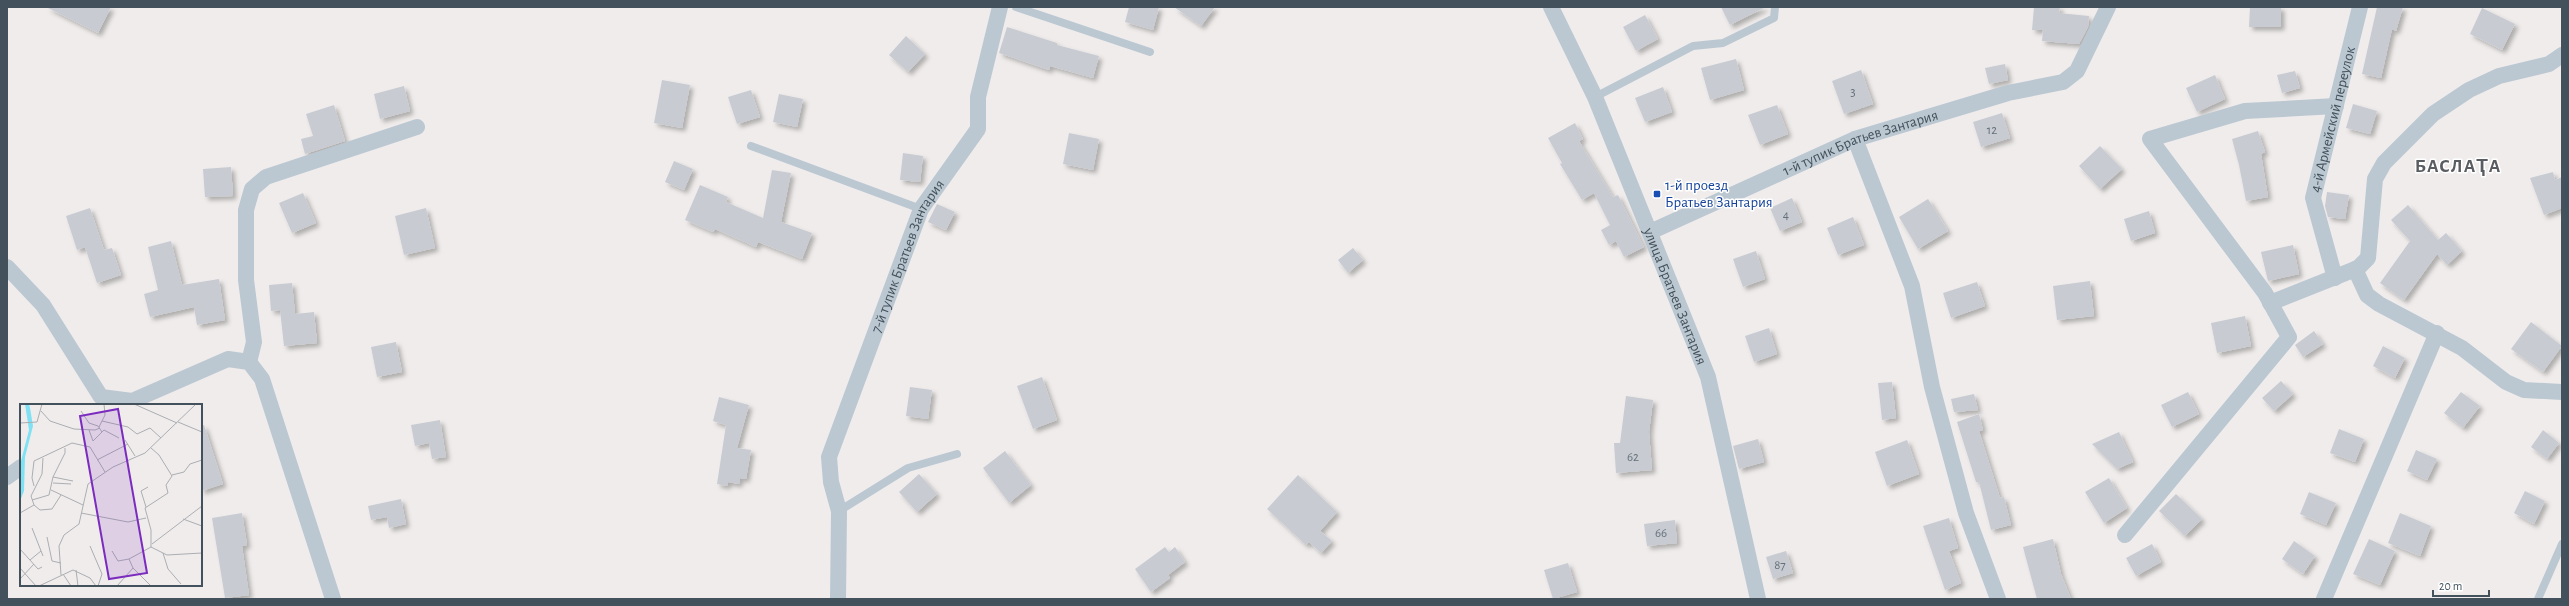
<svg xmlns="http://www.w3.org/2000/svg" width="2569" height="606" font-family="'Alegreya Sans',sans-serif">
<defs>
<filter id="shadow"><feDropShadow dx="3.5" dy="3.5" stdDeviation="2" flood-color="#0004"/></filter>
</defs>
<rect width="100%" height="100%" fill="#f0ecec"/>
<path fill="#c8ccd2" filter="url(#shadow)" d="M46,7H111L98,33Z
M1129,7H1159L1153,30L1125,22Z
M1174,7H1215L1201,26Z
M1721,7H1766L1730,25Z
M2034,7H2060L2059,13L2089,16L2088,27L2079,44L2042,41L2043,30H2032Z
M2250,7H2281V27H2249Z
M2377,7H2403L2396,31L2392,29L2381,78L2362,74Z
M2482,8L2515,24L2502,50L2470,34Z
M1645,15L1658,39L1636,51L1623,27Z
M1007,27L1057,43V45L1099,56L1093,78L1050,66L1049,70L999,53Z
M906,36L925,54L908,72L889,55Z
M1736,59L1744,90L1710,100L1701,68Z
M2005,64L2008,80L1989,84L1985,68Z
M1861,70L1873,104L1844,114L1832,81Z
M2295,71L2300,88L2282,93L2277,75Z
M2215,75L2225,99L2197,112L2186,88Z
M662,80L690,85L682,128L654,123Z
M404,86L410,111L380,119L374,94Z
M1663,87L1672,112L1645,122L1635,98Z
M751,90L760,117L737,124L728,97Z
M779,94L803,99L797,127L773,122Z
M2353,104L2377,111L2370,134L2346,128Z
M334,105L345,141L305,154L301,139L313,136L306,114Z
M1777,105L1788,134L1760,145L1748,115Z
M2002,113L2010,138L1981,147L1973,122Z
M1575,123L1583,139L1579,141L1613,197L1618,195L1644,247L1624,257L1616,241L1609,245L1601,230L1610,225L1594,193L1582,200L1560,164L1562,163L1548,138Z
M2258,131L2265,152L2261,154L2268,197L2246,201L2239,165L2232,139Z
M1069,133L1099,139L1093,170L1063,164Z
M2100,146L2122,169L2100,189L2079,166Z
M903,153L923,156L920,182L900,180Z
M674,161L693,169L684,190L665,182Z
M231,167L233,196L205,197L203,169Z
M772,170L791,173L781,222L812,233L802,259L758,242L756,247L715,229L713,232L685,220L700,185L728,197L726,202L763,218Z
M2553,172L2555,180L2562,177V208L2544,215L2530,178Z
M2327,192L2349,195L2345,219L2328,217L2325,206Z
M303,193L316,223L292,233L279,203Z
M1792,198L1802,222L1780,231L1770,208Z
M1928,199L1948,231L1918,249L1899,217Z
M937,204L955,212L946,230L928,222Z
M2408,205L2438,240L2446,233L2462,251L2447,265L2437,254L2404,300L2380,283L2410,241L2391,220Z
M90,208L104,250L112,248L121,275L97,283L85,247L77,250L66,216Z
M426,208L435,248L404,255L395,216Z
M2149,211L2155,233L2131,241L2124,219Z
M1853,217L1864,245L1838,255L1827,228Z
M171,241L182,285L219,279L225,320L197,325L194,307L150,317L144,294L158,290L148,247Z
M2293,245L2299,274L2268,281L2261,252Z
M1353,248L1363,260L1348,273L1338,260Z
M1756,251L1765,279L1743,287L1733,259Z
M2090,281L2094,316L2057,320L2053,286Z
M1977,282L1985,306L1951,318L1943,293Z
M292,283L295,314L314,312L317,343L284,346L280,310L271,311L269,285Z
M2245,316L2251,346L2217,353L2211,323Z
M2531,322L2562,346L2543,372L2511,349Z
M1769,328L1777,354L1754,362L1745,336Z
M2314,331L2323,344L2303,357L2295,345Z
M396,342L402,372L377,377L371,347Z
M2383,346L2405,358L2395,378L2373,366Z
M1042,377L1057,420L1033,429L1017,386Z
M2281,381L2293,394L2274,411L2262,398Z
M1892,382L1896,418L1882,420L1878,383Z
M910,387L932,390L928,419L906,416Z
M2188,392L2199,414L2172,427L2161,405Z
M2461,392L2480,406L2463,428L2444,413Z
M1974,394L1978,410L1954,412L1951,399Z
M1626,396L1653,400L1649,432L1652,470L1616,473L1614,443H1620Z
M719,397L749,405L737,448L751,450L746,479L740,478L739,484L728,482L727,486L717,484L726,425L713,421Z
M1979,414L1983,430L1979,431L2000,498L2004,497L2011,525L1991,530L1979,482H1976L1957,422Z
M440,420L446,457L432,459L429,443L415,446L411,425Z
M204,425L223,484L201,491V426Z
M2339,429L2364,439L2355,462L2330,453Z
M2543,430L2559,443L2547,459L2531,447Z
M2119,432L2133,462L2117,469L2092,444Z
M1758,439L1764,462L1739,469L1733,446Z
M1907,440L1919,474L1887,486L1875,452Z
M2416,450L2437,459L2427,480L2407,471Z
M1005,451L1031,485L1009,503L983,468Z
M919,474L937,494L917,512L899,492Z
M1298,475L1337,512L1320,531L1332,541L1321,553L1309,542L1306,545L1267,509Z
M2109,478L2127,508L2104,523L2085,492Z
M2525,491L2545,501L2534,524L2514,513Z
M2309,492L2336,503L2326,525L2300,514Z
M2176,494L2202,519L2185,536L2159,511Z
M401,499L406,524L389,528L387,517L371,520L368,506Z
M242,513L247,545L242,546L249,595L225,598L212,518Z
M2400,513L2431,526L2420,556L2388,543Z
M1949,518L1958,548L1949,551L1961,583L1945,590L1923,526Z
M1675,520L1677,543L1647,546L1644,524Z
M2053,539L2061,574L2071,599H2037L2023,547Z
M2369,539L2395,551L2380,585L2353,574Z
M2294,541L2315,556L2303,574L2282,559Z
M2152,544L2161,562L2136,576L2126,558Z
M1165,547L1169,552L1175,547L1185,562L1168,575L1170,578L1151,592L1135,569Z
M1786,551L1793,573L1773,579L1766,557Z
M1568,563L1577,592L1553,599L1544,570Z"/>
<g fill="none" stroke-linecap="round" stroke-linejoin="round">
<path stroke="#bbc8d1" stroke-width="8" d="M1016,7L1150,52
M1595,97L1693,46L1723,43L1774,18L1775,7
M751,146L921,209
M839,511L908,468L957,454
M2538,599L2562,544"/>
<g stroke="#bbc8d1" stroke-width="16">
<path id="s1" d="M1551,7L1595,97L1708,377L1758,599"/>
<path d="M1855,139L1912,286L1932,387L1966,513L1998,599"/>
<path id="s2" d="M1650,232L1855,139L2008,93L2063,82L2077,71L2108,7"/>
<path d="M7,267L43,305L101,397L132,401L228,359L249,362L262,379L333,599"/>
<path d="M2355,269L2367,295L2379,304L2462,348L2506,382L2524,390L2562,392"/>
<path id="s3" d="M2335,278L2313,198L2360,7"/>
<path d="M2270,303L2358,268L2368,258L2375,179L2384,163L2433,114L2469,90L2499,76L2549,64L2562,55"/>
<path d="M249,362L254,342L246,280V210L252,189L266,177L417,127"/>
<path d="M7,477L21,467"/>
<path d="M2125,535L2289,337L2265,293L2150,139L2245,111L2336,106"/>
<path id="s4" d="M838,599L839,511L831,482L829,457L921,209L978,129V97L1000,7"/>
<path d="M2324,599L2437,333"/>
</g>
</g>
<rect fill="#1a4fb4" stroke="#fff" stroke-width="1.5" x="1653" y="190" width="8" height="8" rx="2"/>
<g text-anchor="middle" dominant-baseline="central" stroke-width="3" stroke-linejoin="round" paint-order="stroke">
<g font-size="13" fill="#64707a">
<text x="1853" y="92">3</text>
<text x="1992" y="130">12</text>
<text x="1786" y="215">4</text>
<text x="1633" y="457">62</text>
<text x="1661" y="533">66</text>
<text x="1780" y="565">87</text>
</g>
<g font-size="15" fill="#43515c" stroke="#fff">
<text stroke="none"><textPath href="#s3" startOffset="164">4-й Армейский переулок</textPath></text>
<text stroke="none"><textPath href="#s2" startOffset="229">1-й тупик Братьев Зантария</textPath></text>
<text stroke="none"><textPath href="#s4" startOffset="359">7-й тупик Братьев Зантария</textPath></text>
<text stroke="none"><textPath href="#s1" startOffset="315">улица Братьев Зантария</textPath></text>
</g>
<g font-size="15" fill="#164399" stroke="#fff" text-anchor="start">
<text x="1665" y="185">1-й проезд<tspan x="1665" dy="17">Братьев Зантария</tspan></text>
</g>
<g font-size="19" font-weight="bold" letter-spacing="1" fill="#595d62" stroke="#fff">
<text x="2458" y="166">БАСЛАҬА</text>
</g>
</g>
<g transform="translate(20 404)">
<rect width="182" height="182" fill="#f0ecec"/>
<path d="M5,0H9L10,4L13,22L5,53L4,87L0,97L1,57L9,26Z" fill="#7ee2f4"/>
<path fill="none" stroke="#abaeb2" stroke-width="1" d="M114,0L157,19M21,7L30,17L54,25L75,26L80,24M61,7L69,19L78,22L82,28M82,17L108,23L117,30L130,24L141,34M158,18L182,28M0,19L17,18L22,0M79,23L85,11L84,0M69,26L73,37L84,26L99,34M105,36L115,52M131,44L139,51L152,72L146,81L148,89L125,104L131,126V143M23,54L22,70L11,92L14,101L20,106L32,105L41,91M77,56L108,40M152,71L164,68L170,60L182,56M33,73L53,77M33,79L51,80M14,82L12,74L14,57L52,39L70,43L85,68M31,86L63,101M12,96L29,91L33,73L45,49V44M126,103L121,87L128,83M0,109L14,101M61,109L108,118L126,114M163,115L182,122M12,124L23,152M27,133L32,157L41,159M132,140L182,102M70,142L82,170L78,182M131,143L147,151L182,149M0,145L18,165L22,163M92,147L98,157L109,155M143,149L148,165L161,180M10,156L21,147M0,164L16,182M113,164L131,182M56,166L58,182M43,170L51,182M41,171L39,142L44,131L59,120L68,80L93,63L125,49L176,0M0,175L14,160M19,182L53,166L70,174L76,182M97,182L113,164L109,155L131,143"/>
<path fill="#7b2cbf" fill-opacity="0.15" stroke="#7b2cbf" stroke-width="2" d="M98,5L127,169L89,175L60,12Z"/>
<rect width="182" height="182" fill="none" stroke="#43515c" stroke-width="2"/>
</g>
<rect width="2569" height="606" fill="none" stroke="#43515c" stroke-width="16"/>
<path d="M2433 590v6h56v-6" fill="none" stroke="#43515c" stroke-width="2"/>
<text x="2439" y="590" font-size="12" fill="#43515c" stroke="#ffffff" stroke-width="3" paint-order="stroke">20 m</text>
</svg>
